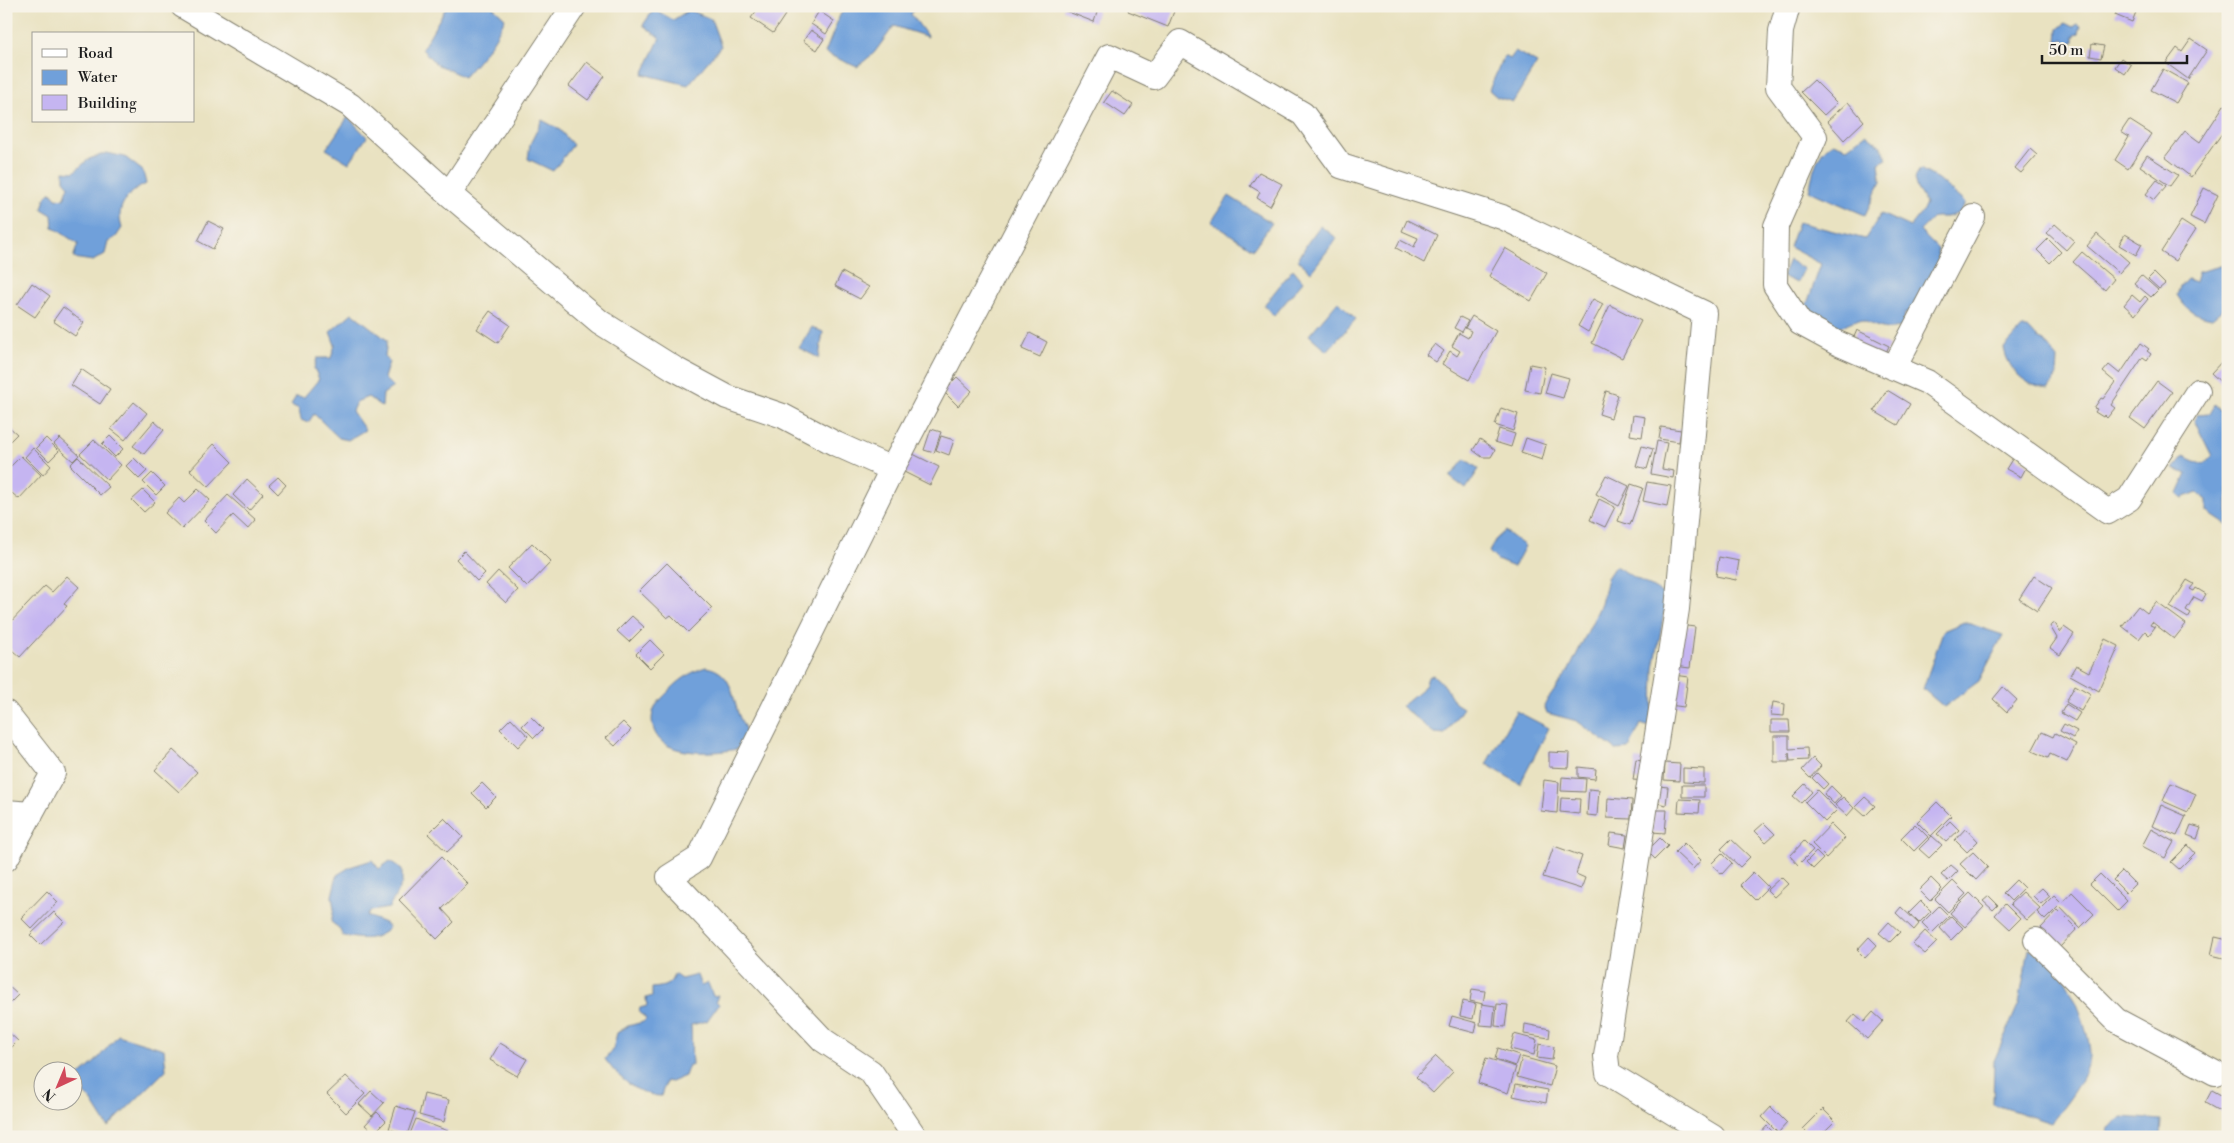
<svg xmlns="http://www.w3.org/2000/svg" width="2234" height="1143" font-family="'Libre Bodoni',serif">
<rect width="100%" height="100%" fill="#f7f3e8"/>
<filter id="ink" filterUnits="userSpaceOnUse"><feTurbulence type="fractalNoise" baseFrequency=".02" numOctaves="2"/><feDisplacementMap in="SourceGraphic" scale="10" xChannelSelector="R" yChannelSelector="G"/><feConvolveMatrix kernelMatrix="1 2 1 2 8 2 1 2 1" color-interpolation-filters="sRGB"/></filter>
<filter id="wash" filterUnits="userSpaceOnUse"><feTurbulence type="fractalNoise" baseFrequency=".0096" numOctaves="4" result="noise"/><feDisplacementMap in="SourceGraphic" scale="20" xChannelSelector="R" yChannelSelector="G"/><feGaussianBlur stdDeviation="1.12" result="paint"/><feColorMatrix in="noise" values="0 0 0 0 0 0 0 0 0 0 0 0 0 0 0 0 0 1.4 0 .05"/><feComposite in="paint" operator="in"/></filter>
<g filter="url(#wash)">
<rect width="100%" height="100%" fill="#e9e2c1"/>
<path fill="#70a0da" stroke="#465e7b" d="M447,6H492L505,18C495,42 481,58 464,77L436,64L422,49Z
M847,6H917L911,14L928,37L894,26L874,53L857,67L825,53L840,15Z
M654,9L673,20L689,10L711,19L721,46L688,85L643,74L660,38L643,25Z
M2065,23L2073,27L2078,24L2081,26L2079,33L2074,36V42L2067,43L2064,39L2057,42L2058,29Z
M1515,51L1537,63L1513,102L1497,97L1489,90L1504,56L1509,59Z
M348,117L367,137L349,163L326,149Z
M542,120L559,129L573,145L553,171L528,159L530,144Z
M1866,134L1880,145L1887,159L1879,163L1881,181L1865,215L1809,191C1813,173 1816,152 1833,143L1847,148Z
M107,153L125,157L143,171L146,184C127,193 115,207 122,228L116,237L108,242L105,254L93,261L73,258L78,244L53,227L52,215L42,209L45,198L51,192L56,198L64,199L69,186L64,180V171L74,172L89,159Z
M1920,169L1938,179L1965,203L1960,213L1947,217H1934L1920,231L1938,249L1939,262L1911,316L1905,313L1903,327C1898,328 1891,330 1887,329C1860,324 1864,311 1835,331L1803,315L1821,264L1789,247L1798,222L1865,239L1881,214L1910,227L1922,212L1926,203L1917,189L1914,179Z
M1229,196L1272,223L1253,249L1211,222Z
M1320,226L1337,238L1311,272L1298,260L1308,242Z
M1789,260L1804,269L1797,283L1782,276Z
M2228,264V305L2212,318C2195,315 2186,310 2177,295L2180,287L2187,279L2195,282L2198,272Z
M1293,269L1303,281L1274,316L1264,305Z
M1338,301L1356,319L1327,351L1309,335Z
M352,313L387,340L385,356L389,362L384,378L393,387L383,394L382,407L368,397L356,402L352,411L365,430L348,440L339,438L314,414L308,423L301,420L299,409L291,405L296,396L304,397L319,379L314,368L317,358H331L335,345L330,332Z
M812,327L823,332L819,358L799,348Z
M2022,328H2028L2037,338L2044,341L2058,359L2057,375L2049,389C2026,387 2008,370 2004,348Z
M2215,404L2225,416L2228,414V526L2207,512V500L2197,492L2183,498L2178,494L2187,474L2173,469L2184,456L2204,465L2212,456L2194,420L2198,414L2210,413Z
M1465,459L1479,469L1466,489L1450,477Z
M1505,531L1525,546L1514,567L1497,560L1489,552L1495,540Z
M1615,566L1667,596L1654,669L1653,708L1649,727L1641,724L1629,749L1616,750L1577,721L1547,713L1544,705L1569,670L1601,604L1607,578Z
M1964,622L2003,635L1979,681L1944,707L1923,689L1943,631Z
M706,667C731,671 732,693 738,713C741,721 745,728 748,735L741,748C722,753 687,755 669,746C654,740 648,721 655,707C658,702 664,696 668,692C678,681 692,671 706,667Z
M1433,675L1445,686L1455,703L1463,708L1445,734L1434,733L1401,706L1425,686L1428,677Z
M1516,711L1549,728L1520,784L1486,764Z
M372,860L379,869L390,861L402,869V883L389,908L371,911L367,916L385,923L389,928C375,942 361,939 343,936L339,928L331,922L334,909L332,896L337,875L350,867Z
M2029,949C2037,954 2048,959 2055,966C2072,984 2091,1033 2090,1058C2088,1077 2063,1108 2051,1123L1993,1104L1994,1061L2019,1003Z
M674,974L681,979L697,975L701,986L708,983L713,996L718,995L716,1001L719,1004L707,1021L691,1025C692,1039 691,1051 692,1065H689L685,1076L671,1082L666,1081L661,1096C639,1096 617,1077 605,1059L613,1049L617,1033L628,1026L643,1022L646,1019L639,1011L640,1008L647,1006L646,998L652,996V988C663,987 671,986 674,974Z
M118,1035L164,1049L166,1070L108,1127L91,1100L73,1085V1081L95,1062Z
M2123,1117L2162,1120L2161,1137H2105L2108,1128Z"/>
<g id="blocks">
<path fill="#c5b5f1" d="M760,6H791L773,33L751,18Z
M1064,6H1099L1094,22L1063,10Z
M1130,6H1176L1168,27L1128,11Z
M2119,6L2136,12L2132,22L2115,15Z
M819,11L834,21L826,34L811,24Z
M811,30L824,39L817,50L803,41Z
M2191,39L2207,50L2188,79L2166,63L2177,48L2182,52Z
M2092,44L2104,46L2101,58L2090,56Z
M2121,58L2131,65L2125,74L2115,67Z
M587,62L605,76L588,100L569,86Z
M2163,69L2188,83L2176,103L2151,90Z
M1814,80L1837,103L1824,115L1801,92Z
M1112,91L1133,105L1125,116L1104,102Z
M1848,102L1864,121L1844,140L1827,121Z
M2224,105L2228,107V125L2191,177L2165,157L2185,131L2200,142Z
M2129,120L2151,134L2128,169L2115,160L2129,137L2121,132Z
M2030,149L2037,155L2021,173L2015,168Z
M2147,155L2178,175L2170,186L2140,166Z
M1259,172L1282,184L1270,206L1257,198L1260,192L1250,186Z
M2157,180L2166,186L2154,200L2146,194Z
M2204,188L2218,195L2204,224L2190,217Z
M1407,220L1437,235L1424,263L1396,248L1400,240L1414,247L1418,238L1402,231Z
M208,221L224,229L213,249L198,241Z
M2181,221L2195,230L2175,261L2161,252Z
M2055,224L2074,241L2066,250L2047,233Z
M2097,234L2129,262L2119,273L2087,246Z
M2125,234L2142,244L2136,255L2119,245Z
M2048,239L2061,252L2050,263L2037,250Z
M1505,248L1547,273L1531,301L1489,276Z
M2082,252L2114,279L2105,290L2073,262Z
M842,272L869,287L860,299L835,286Z
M2154,273L2165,284L2159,289L2148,279Z
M2141,275L2158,290L2151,297L2134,283Z
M32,283L50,296L35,317L17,305Z
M2132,295L2140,302L2145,296L2148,299L2135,315L2124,305Z
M1593,299L1603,304L1588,332L1578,326Z
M1610,305L1641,321L1622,358L1592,343Z
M63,307L84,323L75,336L53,321Z
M490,311L510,325L498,343L477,329Z
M1472,316L1496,331L1469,380L1442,364L1450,351L1457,356L1460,351L1452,346L1459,333L1468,338L1471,331L1465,328Z
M1460,317L1468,321L1462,332L1454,328Z
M1857,330L1889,346L1882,361L1850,346Z
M1030,333L1047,342L1040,357L1022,349Z
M2141,343L2149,349L2147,351L2151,354L2147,360L2143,357L2111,405L2115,408L2107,418L2104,415L2103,417L2095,412L2097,409L2094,408L2101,398L2103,399L2115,382L2103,372L2109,365L2120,374Z
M1435,344L1444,351L1436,362L1426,355Z
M2225,358L2228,360V383L2225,386L2211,373Z
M1530,364L1545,367L1540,393L1525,390Z
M81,369L110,389L100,404L71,385Z
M1551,373L1569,378L1563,398L1545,393Z
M957,377L972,391L958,406L943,391Z
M2157,381L2172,392L2145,429L2130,418Z
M1887,390L1910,404L1898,425L1874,411Z
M1606,391L1618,395L1611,418L1599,414Z
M134,402L147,413L125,440L111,429Z
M1501,408L1518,414L1513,431L1495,425Z
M1633,415L1645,417L1642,437L1630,435Z
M154,421L164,430L144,454L133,446Z
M6,424L17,434L6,445Z
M1661,427L1681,430L1679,442L1659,439Z
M931,429L941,432L934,453L924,450Z
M1499,429L1515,434L1511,447L1495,442Z
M110,436L123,449L115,457L102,444Z
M941,436L954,440L949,455L936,450Z
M46,438L59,451L49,461L36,448Z
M60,438L79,455L73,461L54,444Z
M1526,438L1546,445L1542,460L1521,453Z
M1480,439L1495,450L1491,457H1482L1473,450Z
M94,440L121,465L107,480L80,454Z
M1657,441L1667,443L1662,469L1674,471L1673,478L1651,474Z
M214,444L232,462L208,487L190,470Z
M1642,446L1653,449L1647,469L1636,466Z
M33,448L51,466L43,475L25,457Z
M911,453L939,467L930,485L902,471Z
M21,456L41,475L19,499L6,488V471Z
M2014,456L2028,464L2021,477L2006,469Z
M78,457L109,487L100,495L70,465Z
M134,458L147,471L139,479L126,466Z
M152,473L165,486L156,495L143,482Z
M1606,475L1629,486L1619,506L1596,494Z
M278,477L286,485L278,494L269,485Z
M247,479L263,494L249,510L233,495Z
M1647,482L1671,486L1667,506L1643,501Z
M1631,484L1643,488L1630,525L1618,521Z
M198,489L210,500L182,529L165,513L179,498L184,503Z
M143,490L155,502L144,512L132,500Z
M228,495L256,520L248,529L233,515L216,533L204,521Z
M1599,499L1615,507L1605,527L1590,520Z
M532,543L551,562L527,587L508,568Z
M464,551L485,573L477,581L456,559Z
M1719,557L1739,561L1736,580L1716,576Z
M667,563L712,608L688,632L671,615L667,618L639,591Z
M498,571L518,590L506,603L486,584Z
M67,576L79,587L64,604L67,606L20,657L6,645V627L45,586L52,592Z
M2034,576L2052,588L2037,611L2019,599Z
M2187,580L2194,584L2190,589L2194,591L2196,588L2206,594L2202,601L2194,597L2186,610L2191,613L2188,618L2170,607Z
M2156,602L2186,624L2174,639L2152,622L2150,625L2155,627L2149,635L2145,631L2139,639L2122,626L2138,606L2147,613Z
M632,616L644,627L629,642L617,631Z
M2055,623L2060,632L2064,627L2074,634L2060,655L2050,648L2057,638L2050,626Z
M1679,625L1695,627L1690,668L1674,666Z
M2105,639L2119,646L2099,691L2070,675L2076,665L2089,672Z
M650,640L664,654L650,668L636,654Z
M1674,675L1688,677L1684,707L1669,705Z
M2075,685L2091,694L2081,711L2066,702Z
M2003,687L2017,700L2007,712L1993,699Z
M1773,702L1785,704L1784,716L1771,715Z
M2066,704L2080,713L2075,721L2061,713Z
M531,717L543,729L534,738L522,726Z
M511,718L528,736L518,747L500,729Z
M1771,720H1789L1790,732H1771Z
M623,722L631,730L615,746L606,738Z
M2064,724L2077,731L2073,738L2060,731Z
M2042,732L2053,737L2055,733L2076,744L2067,762L2050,754L2048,758L2032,751Z
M1774,736H1789V749L1807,748L1808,760L1790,761L1789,753V762H1774Z
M173,750L197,772L179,792L155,770Z
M1549,752L1570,753L1569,768L1549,767Z
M1813,758L1821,766L1810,778L1802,770Z
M1636,759L1648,761L1645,781L1633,780Z
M1665,763L1680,764L1679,781L1664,780Z
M1578,767L1596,769L1595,779L1578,777Z
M1683,768L1704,769V783L1683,782Z
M1817,773L1828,784L1823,789L1812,778Z
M1562,777L1586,779L1585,792L1561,791Z
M1544,780L1559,782L1557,813L1541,811Z
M482,783L496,797L486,807L472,793Z
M2171,783L2196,794L2188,812L2163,801Z
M1805,784L1812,792L1801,803L1793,796Z
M1682,785H1704V797H1682Z
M1659,786L1668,787L1666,805L1657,803Z
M1831,786L1841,796L1834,804L1824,794Z
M1589,789L1599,790L1597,816L1587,815Z
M1817,790L1837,810L1825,822L1805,802Z
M1843,797L1854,808L1847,816L1835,805Z
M1865,797L1875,806L1865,816L1855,807Z
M1561,798L1580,799L1579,814L1560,812Z
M1608,798L1632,800L1631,819L1607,818Z
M1679,799L1700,800L1699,813L1678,812Z
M1937,802L1951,816L1931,836L1917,822Z
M2161,805L2186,816L2177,836L2152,826Z
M1653,810H1667L1665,833L1652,832Z
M444,818L463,837L447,852L428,834Z
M1950,821L1959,830L1946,842L1937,834Z
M1764,823L1775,834L1766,842L1755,831Z
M1831,824L1845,838L1826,858L1812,844Z
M1915,824L1928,837L1914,851L1901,838Z
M2191,825L2201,828L2197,839L2187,835Z
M1966,828L1978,841L1967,852L1955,840Z
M2151,829L2174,842L2165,858L2142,846Z
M1611,833L1627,835L1625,848L1609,845Z
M1932,836L1942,845L1929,858L1919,849Z
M1660,838L1668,846L1655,859L1647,851Z
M1731,839L1750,857L1740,867L1721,849Z
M1804,841L1813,850L1798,865L1790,856Z
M1684,843L1701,860L1693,869L1675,852Z
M2188,845L2195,853L2179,869L2171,862Z
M1554,846L1582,856L1576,874L1585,878L1581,889L1543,877Z
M1816,852L1823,859L1813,869L1806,862Z
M1973,852L1988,867L1976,880L1960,864Z
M1722,853L1732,863L1722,874L1711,864Z
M441,857L468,884L442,909L454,922L437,939L399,900Z
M1951,865L1958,871L1948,881L1941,875Z
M2122,871L2135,884L2126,893L2113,880Z
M1753,872L1768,887L1755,900L1740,885Z
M2100,874L2127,901L2117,911L2090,884Z
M1781,877L1788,884L1774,897L1767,890Z
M1931,878L1942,889L1930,901L1919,890Z
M2016,880L2024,888L2011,901L2003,893Z
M1953,881L1966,894L1948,912L1935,899Z
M2042,888L2050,896L2041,904L2033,896Z
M47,891L58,902L32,929L21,918Z
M2023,892L2040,908L2027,920L2010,904Z
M2072,892L2094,914L2080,928L2059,906L2045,920L2037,912L2054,895L2062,903Z
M1970,893L1984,907L1965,927L1950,913Z
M1989,896L1998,905L1993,910L1983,901Z
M1921,901L1931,911L1919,923L1909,913Z
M2005,904L2020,919L2010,929L1995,915Z
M1939,906L1949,916L1932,933L1922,923Z
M1901,907L1919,924L1914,930L1896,913Z
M2058,910L2077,929L2060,947L2041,928Z
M54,912L64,922L40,945L30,935Z
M1951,916L1963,928L1951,940L1940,928Z
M1889,922L1900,932L1890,942L1879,933Z
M1925,931L1937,942L1925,954L1913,944Z
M1869,937L1877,945L1865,958L1857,950Z
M2215,937L2228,940V959L2211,955Z
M6,984L18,995L6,1007Z
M1472,989L1485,991L1483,1004L1470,1001Z
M1463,1001L1476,1004L1473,1019L1460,1016Z
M1482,1004L1495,1006L1493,1026L1480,1025Z
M1497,1004L1508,1005L1505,1027L1495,1026Z
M1873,1012L1883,1021L1867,1039L1848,1022L1855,1014L1864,1022Z
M1452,1016L1477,1023L1475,1033L1449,1026Z
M1525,1024L1550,1029L1549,1038L1524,1034Z
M6,1030L18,1041L6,1053Z
M1514,1034L1537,1040L1534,1055L1510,1049Z
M500,1043L527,1059L517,1076L490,1060Z
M1539,1044L1554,1047L1552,1060L1537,1058Z
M1498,1048L1519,1055L1515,1066L1495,1059Z
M1436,1056L1453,1072L1433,1093L1416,1077Z
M1522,1057L1555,1066L1550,1086L1517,1077Z
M1486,1058L1516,1067L1508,1093L1478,1083Z
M346,1076L365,1094L346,1113L327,1094Z
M1516,1084L1548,1090L1546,1103L1513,1096Z
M2212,1090L2228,1099V1104L2223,1113L2205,1103Z
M371,1091L384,1103L372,1116L359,1104Z
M424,1094L449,1100L444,1122L419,1115Z
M396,1106L415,1112L407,1135L389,1129Z
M1771,1107L1787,1123L1778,1133L1762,1117Z
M1823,1109L1835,1121L1819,1137H1811L1803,1129Z
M377,1112L386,1121L374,1133L365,1125Z
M416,1119L448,1131L446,1137H416L410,1134Z
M1767,1126L1778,1137H1761L1759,1135Z"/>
</g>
</g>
<g filter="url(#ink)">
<use href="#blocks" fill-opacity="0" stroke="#827f6e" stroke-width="1"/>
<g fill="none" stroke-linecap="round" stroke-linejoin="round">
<defs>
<path id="minor" d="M183,6L350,105L449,194L600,322L675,369L727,397L783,416L836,444L892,469L1109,56L1154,77L1180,42L1303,114L1341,166L1502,217L1704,313L1677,609L1606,1056L1608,1073L1713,1137
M1788,6L1781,31L1778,87L1815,137L1776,226L1775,285L1800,323L1837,343L1927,382L2108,512L2129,499L2198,391
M449,194L574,6
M1894,368L1973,217
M892,469L699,858L669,877L823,1040L871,1072L915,1137
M6,713L53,773L6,859
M6,812L31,814
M2036,940L2116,1020L2215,1073"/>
</defs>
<use href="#minor" stroke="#827f6e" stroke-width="26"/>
<use href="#minor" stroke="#fff" stroke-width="24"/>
</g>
</g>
<rect width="2234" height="1143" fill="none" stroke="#f7f3e8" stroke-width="25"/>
<rect x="32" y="32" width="162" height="90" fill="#f7f3e8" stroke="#9f9d96"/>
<rect x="42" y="49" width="25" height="8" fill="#ffffff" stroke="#9f9d96"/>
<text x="78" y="58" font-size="15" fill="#1c1c1c">Road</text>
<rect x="42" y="70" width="25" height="15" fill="#70a0da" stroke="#9f9d96"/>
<text x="78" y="82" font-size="15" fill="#1c1c1c">Water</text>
<rect x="42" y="95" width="25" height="15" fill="#c5b5f1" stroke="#9f9d96"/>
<text x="78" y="108" font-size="15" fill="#1c1c1c">Building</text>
<g transform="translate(58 1086) rotate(224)"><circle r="24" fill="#f7f3e8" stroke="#9f9d96"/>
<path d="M0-4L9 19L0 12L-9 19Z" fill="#d1495b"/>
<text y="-8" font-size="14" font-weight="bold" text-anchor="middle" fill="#1c1c1c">N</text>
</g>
<path d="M2042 55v8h145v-8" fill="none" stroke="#1c1c1c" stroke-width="2.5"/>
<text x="2049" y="55" font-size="15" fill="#1c1c1c" stroke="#f7f3e8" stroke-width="4" paint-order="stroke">50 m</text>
</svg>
